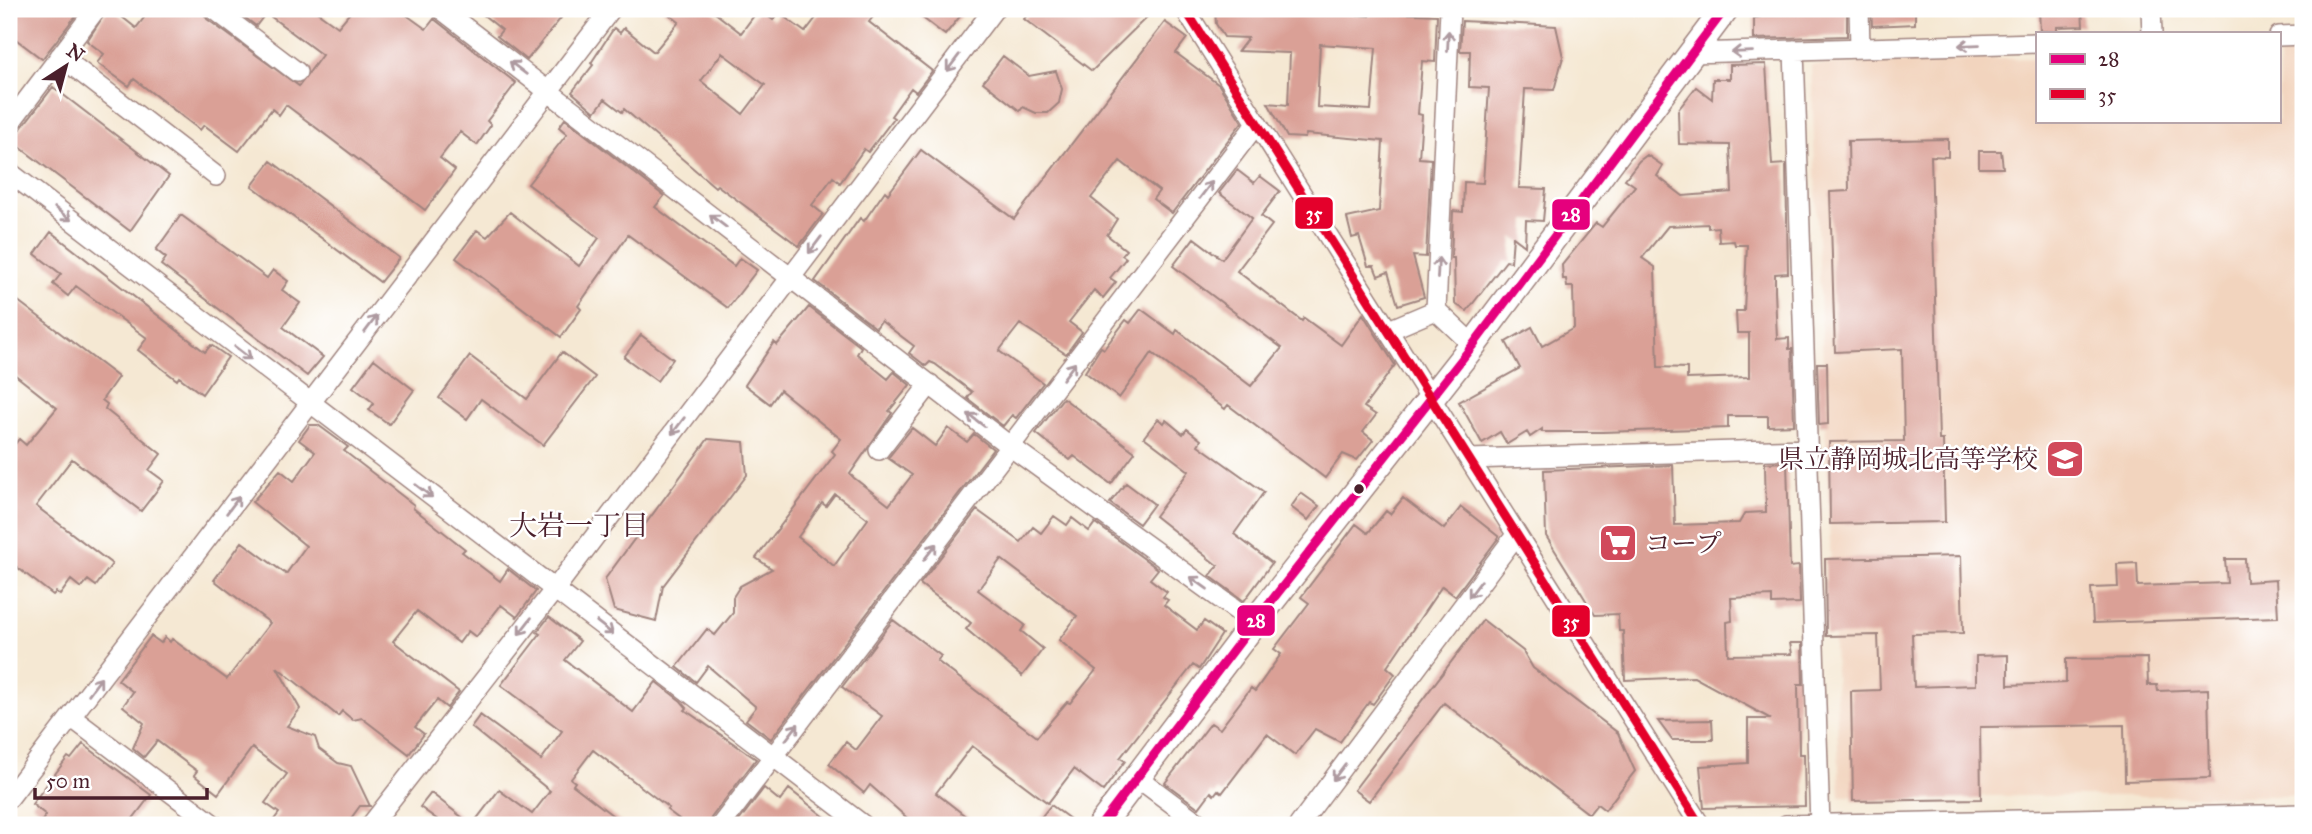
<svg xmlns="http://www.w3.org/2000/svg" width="2312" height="834" font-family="'IM FELL Great Primer','Noto Serif JP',serif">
<rect width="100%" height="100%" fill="#fff"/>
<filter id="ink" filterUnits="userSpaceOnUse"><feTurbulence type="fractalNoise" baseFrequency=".0143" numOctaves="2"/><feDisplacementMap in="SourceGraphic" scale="14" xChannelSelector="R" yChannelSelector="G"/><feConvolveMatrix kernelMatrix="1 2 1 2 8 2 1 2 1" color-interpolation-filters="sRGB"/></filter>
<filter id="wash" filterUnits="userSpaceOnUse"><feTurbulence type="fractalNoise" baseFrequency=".00686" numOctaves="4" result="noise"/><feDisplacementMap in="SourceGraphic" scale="28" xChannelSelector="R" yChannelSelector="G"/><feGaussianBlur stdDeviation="1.57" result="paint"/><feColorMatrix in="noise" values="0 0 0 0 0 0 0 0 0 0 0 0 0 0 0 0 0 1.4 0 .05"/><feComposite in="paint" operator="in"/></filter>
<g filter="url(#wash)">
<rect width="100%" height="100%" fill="#f5e8d3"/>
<path fill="#f2d4be" d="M2303,51V796H1840L1811,65L2037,58V121H2279V52Z"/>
<g id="blocks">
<path fill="#daa096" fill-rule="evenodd" d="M9,9H81L42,59L9,34Z
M108,9H112L136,28L151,9H202L207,19L299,86L322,55L266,13L256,26L234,9H313L338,27L353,9H398L426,29L434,19L516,83L487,121L491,125L477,145L460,132L440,158L455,170L425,210L286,105L279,115L272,109L239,151L204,125L200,130L134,79L129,86L97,63L104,54L87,41Z
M476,9H548L561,18L527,60L497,36L502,30Z
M662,9H710L741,33L759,9L773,20L779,13L805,32L823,9H879L869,22L932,71L916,92L911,88L891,116L894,118L868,152L864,149L840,183L833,177L812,205L823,214L799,246L717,185L715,187L624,109L622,112L605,99L595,112L572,92L593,65L591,63L614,28L620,33L624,28L654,52L679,22ZM722,53L765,85L743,114L701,81Z
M911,9H966L945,35Z
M1032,9H1155L1092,71L1024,19Z
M1215,9H1259V12L1318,11L1370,16L1371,12L1437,15L1435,62L1422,61L1418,114L1422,115L1419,158L1431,159L1426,257L1413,256L1424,297L1398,305L1388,272L1378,276L1374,266H1368L1359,236L1352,238L1347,218L1379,211L1383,141L1306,134L1305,138L1287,137L1268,103L1288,105L1290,53L1238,51L1248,38L1224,37L1216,24ZM1320,44L1376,48L1371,110L1317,107Z
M1760,9H1847V36L1754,39V18L1760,17Z
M1871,9H1915V24L1872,26Z
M2039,9H2082L2083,26L2057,27V32L2040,31Z
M1462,21L1556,26L1563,57L1554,90L1525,89L1519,188L1546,189L1543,221L1526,220L1525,246L1513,237L1511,262L1506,261L1467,311L1455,304L1454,258H1451L1453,211L1463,212L1464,182L1483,183L1489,88L1469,87L1470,51H1460Z
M1165,22L1187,38L1176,53L1219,85L1242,122L1172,213L1153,199L1159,191L1120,161L1091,198L1117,219L1107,235L1126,250L1122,255L1126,258L1110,278L1116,282L1103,298L1094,290L1069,322L1082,332L1066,354L1020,324L999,351L1043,383L1016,418L1012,415L1003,426L967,398L972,392L935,364L930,362L926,366L909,353L914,346L881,321L876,328L815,281L860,218L864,221L885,191L888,194L921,150L1014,219Z
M1003,56L1029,76L1056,71L1062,89L1059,103L1048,113H1036L1023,107L1020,111L983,82Z
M1766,64L1772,165L1786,164L1788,273L1775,274V291L1777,339L1789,338V349H1792L1794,425L1768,426V416H1728V428L1602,432H1542V429L1530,437L1527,432L1507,444L1500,432L1482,443L1459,402L1520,368L1506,342L1532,327L1542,346L1574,328L1573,287H1567L1566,279H1563L1562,265L1596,223L1602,227L1635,186L1625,179L1639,161L1647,155L1663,166L1657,176L1683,196L1732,192L1730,145L1679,144L1678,110L1696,87L1712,99L1713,79H1730V65ZM1708,224V228L1718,227L1719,242L1734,241L1735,245H1747L1744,311H1736L1737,333H1749V377L1687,379V368L1658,367L1655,267L1642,258L1668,226Z
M53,87L169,176L130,231L9,139V136L19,131Z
M565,119L664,196L655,207L734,266L740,258L757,270L728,308L628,235L578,306L581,309L561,337L456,258L477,230L487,237L510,212L579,266L599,238L528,184L567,134L559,127Z
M1948,139V157L1931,156L1939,440H1943L1945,522L1830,524L1829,442L1904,441L1902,349L1835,352L1830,192L1849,191L1848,141Z
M1979,151H2001L2003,168H1979Z
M271,161L399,258L380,282L252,186Z
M1237,170L1254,183L1260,176L1280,191L1261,216L1272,225L1237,271L1302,321L1304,318L1341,345L1363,314L1395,365L1364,407L1376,415L1363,432L1373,440L1357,460L1343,454L1325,478L1228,405L1225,409L1152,353L1119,398L1085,372L1101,347L1104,349L1126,320L1130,323L1141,309L1175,334L1177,330L1251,386L1282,348L1173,266L1194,238L1222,259L1252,218L1219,193Z
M181,215L267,278L273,270L288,281L282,290L300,303L283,327L323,357L307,376L161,265L166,258L156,250Z
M51,232L205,352L211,345L228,357L202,394L179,377L177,380L138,350L147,338L76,286L68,296L53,284L61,274L35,254Z
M9,294L118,377L102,400L107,404L105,409L161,454L149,470L164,481L141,511L72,459L36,506L112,564L96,586L88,580L81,588L71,580L60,595L56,592L53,595L9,561V451L19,439L26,445L57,408L9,370Z
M809,307L861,347L857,354L888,379L894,372L910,385L889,411L892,413L850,474L854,478L889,505L912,475L888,458L912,428L935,446L948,428L967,442L974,434L993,449L771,739L746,720L756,707L708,666L696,682L677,667L707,629L715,635L733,613V597L740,586L772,569L756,558L835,454L832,451L841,439L780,390L770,404L745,385L774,342L777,345ZM835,494L868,519L834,566L798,537L822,503L826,506Z
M641,335L673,359L657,381L624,357Z
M562,352L595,377L543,445L481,399L467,419L439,398L470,356L527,399Z
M374,359L414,390L389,424L369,410L374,403L353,387Z
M1817,363H1827L1828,424L1819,425Z
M1063,398L1135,452L1111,484L1074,456L1070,460L1036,433Z
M1158,419L1164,423L1166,420L1183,434L1187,429L1201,440L1198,445L1264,492L1234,534L1272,563L1244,601L1210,576L1218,566L1155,516L1189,471L1144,437Z
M310,425H318L348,447L344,451L414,505L413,508L465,549L462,552L500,581L508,569L536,591L517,617L501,605L476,637L468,631L459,643L417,611L393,641L459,692L447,708L437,700L415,727L424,734L409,754L362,718L353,720L342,711L338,716L277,667L300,709L287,726L315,737L319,749L338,763L351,766L370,806H360L346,825H270L279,813L265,803L287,774L252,748L218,794L194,775L197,771L157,741L144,757L133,748L144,723L123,706L133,692L118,680L151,636L161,643L165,637L170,642L172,639L227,679L270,623L214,580L242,542L286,574L306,546L252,502L280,470L294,481L315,452L299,440Z
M708,439L744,442L747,475L663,586L656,621L614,610L605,579Z
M1787,462L1790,567L1799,566L1800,603L1772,604V596L1731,598L1732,621L1727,622L1728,655L1792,654L1790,643H1802L1803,684H1798L1799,754H1804L1805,806L1704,808L1700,766L1748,763V719H1771L1694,677L1625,680L1623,631H1619L1618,614L1595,615L1546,536L1544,470L1673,465L1675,525L1739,523L1745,513L1766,512L1765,463Z
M1126,483L1154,504L1139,524L1110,503Z
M1301,493L1319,506L1308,520L1291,507Z
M1403,498L1444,529L1461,507L1499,537L1455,596L1442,586L1387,667L1395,674L1373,704L1369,702L1340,742L1315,729L1295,755L1267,734L1222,793L1218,790L1214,795L1211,792L1199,808L1165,783L1211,723L1220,729L1251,688L1255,691L1281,654L1274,649L1309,603L1301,597L1356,524L1368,533L1386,511L1390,514Z
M977,510L1021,542L1033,527L1041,533L1054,516L1067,525L1072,518L1089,531L1095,523L1158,569L1150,579L1167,592L1163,597L1168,600L1164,605L1197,630L1204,621L1222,634L1199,669L1193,665L1120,758L1125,761L1103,791L1074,769L1048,803L972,746L936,793L977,825H915L870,785L864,793L829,764L846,742L856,750L882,716L842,687L893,620L941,656L937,661L1037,737L1067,702L1070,703L1096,670L1059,640L1077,616L1001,559L978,590L1025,625L1021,631L1043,649L1022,676L966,629L971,623L920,584Z
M1961,556L1963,633L1912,634L1914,687L1976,685V656L2008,655V685L2066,683V659L2147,658L2148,685H2157L2158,691L2208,689L2210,778L2125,781L2124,725L1980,727L1981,799L1853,801L1851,691L1880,690L1878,635L1826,636L1825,559Z
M2225,559H2245L2246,582L2276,580L2278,617L2093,623L2091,588L2118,587L2117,564L2137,563L2138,586L2227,583Z
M549,617L580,641L565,660L633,712L656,682L681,701L687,708L685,710L756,759L711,818L709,825H674L679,819L667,810L669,808L593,750L571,779L575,782L573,785L625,825H445L420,807L431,793L472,825L499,790L532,814L550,791L471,727L480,715L541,760L562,731L501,685L540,634L537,632Z
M1483,620L1523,651L1533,668L1618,733L1635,771L1605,810L1597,804L1589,814L1444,703L1369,801L1354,790Z
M1712,720L1713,740H1672L1658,721Z
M83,744L151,795L128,825H39L46,815L32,804L68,757L71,759Z
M764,788L780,801L789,789L835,825H736Z
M1051,805L1078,825H1035Z"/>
</g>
</g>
<g filter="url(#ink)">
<use href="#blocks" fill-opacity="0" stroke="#a0847f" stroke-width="2"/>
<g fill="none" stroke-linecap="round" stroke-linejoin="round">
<defs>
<path id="street" d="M214,9L297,72
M441,9L1011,447L1254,623
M1185,9L1700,825
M1450,9L1436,310L1473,345
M1859,9L1860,48
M2151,9L2152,33
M2279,36L2303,35
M1794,50L1820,825
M1691,53L2037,43
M60,56L216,176
M9,124L96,9
M9,172L863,825
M1389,330L1436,310
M879,450L930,384
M1469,459L1808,449
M71,717L214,825
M1138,778L1201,825
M9,798L611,9
M371,825L555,589L994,9
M721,825L1257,123
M1299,825L1516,535
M1786,825L2303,814"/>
<path id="secondary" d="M1101,825L1254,623L1473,345L1725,9"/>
</defs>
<use href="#street" stroke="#a0847f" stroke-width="22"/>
<use href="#secondary" stroke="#a0847f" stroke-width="29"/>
<use href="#street" stroke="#fff" stroke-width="19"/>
<use href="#secondary" stroke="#fff" stroke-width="26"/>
<defs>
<path id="bus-1" d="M1101,825L1254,623L1473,345L1725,9"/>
<path id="bus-2" d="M1185,9L1700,825"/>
</defs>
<use href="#bus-1" stroke="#fff" stroke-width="14"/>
<use href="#bus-2" stroke="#fff" stroke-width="14"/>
<use href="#bus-1" stroke="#e5007d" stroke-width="9"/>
<use href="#bus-2" stroke="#e4002b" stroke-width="9"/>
</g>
<defs><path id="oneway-shaft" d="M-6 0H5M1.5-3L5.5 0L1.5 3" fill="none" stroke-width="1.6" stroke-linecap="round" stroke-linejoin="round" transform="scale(1.75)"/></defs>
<g stroke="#ae9aa0">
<use href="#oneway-shaft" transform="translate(1448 41) rotate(-87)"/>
<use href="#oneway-shaft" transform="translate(1969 45) rotate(178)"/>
<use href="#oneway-shaft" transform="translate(1742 52) rotate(178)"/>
<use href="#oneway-shaft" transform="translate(953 63) rotate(127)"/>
<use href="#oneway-shaft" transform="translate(518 68) rotate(-143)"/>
<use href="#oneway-shaft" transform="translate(1206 190) rotate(-53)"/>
<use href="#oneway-shaft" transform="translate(63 214) rotate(38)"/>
<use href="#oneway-shaft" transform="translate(718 221) rotate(-143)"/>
<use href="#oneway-shaft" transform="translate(815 245) rotate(127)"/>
<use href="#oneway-shaft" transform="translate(1438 268) rotate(-87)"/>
<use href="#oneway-shaft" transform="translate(371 324) rotate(-53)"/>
<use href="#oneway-shaft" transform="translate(243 353) rotate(38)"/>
<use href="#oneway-shaft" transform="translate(1069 371) rotate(-53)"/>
<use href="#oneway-shaft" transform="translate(976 420) rotate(-142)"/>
<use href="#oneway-shaft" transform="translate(678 426) rotate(127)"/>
<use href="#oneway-shaft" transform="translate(424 491) rotate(37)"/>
<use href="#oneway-shaft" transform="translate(233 505) rotate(-53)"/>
<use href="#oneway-shaft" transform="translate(930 552) rotate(-52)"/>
<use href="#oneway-shaft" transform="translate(1199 583) rotate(-144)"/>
<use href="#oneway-shaft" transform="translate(1475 589) rotate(127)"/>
<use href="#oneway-shaft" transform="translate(525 626) rotate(128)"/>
<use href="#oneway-shaft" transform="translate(605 628) rotate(38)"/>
<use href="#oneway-shaft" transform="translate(95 686) rotate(-53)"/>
<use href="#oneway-shaft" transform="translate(792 732) rotate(-52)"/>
<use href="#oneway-shaft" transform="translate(1339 772) rotate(127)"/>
</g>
</g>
<defs>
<symbol id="school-square" viewBox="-11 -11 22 22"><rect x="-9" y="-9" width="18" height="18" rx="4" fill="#d1495b" stroke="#fff"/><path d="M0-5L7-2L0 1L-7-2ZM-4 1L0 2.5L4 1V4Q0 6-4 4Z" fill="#fff"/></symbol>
<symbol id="supermarket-square" viewBox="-11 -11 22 22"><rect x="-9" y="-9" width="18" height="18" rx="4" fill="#d1495b" stroke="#fff"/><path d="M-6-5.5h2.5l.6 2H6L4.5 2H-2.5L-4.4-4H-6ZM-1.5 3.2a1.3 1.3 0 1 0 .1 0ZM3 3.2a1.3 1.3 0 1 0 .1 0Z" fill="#fff"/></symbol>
</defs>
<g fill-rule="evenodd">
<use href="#school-square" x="2043" y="437" width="44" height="44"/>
<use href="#supermarket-square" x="1596" y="521" width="44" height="44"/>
</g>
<circle fill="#4a1f2b" stroke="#fff" stroke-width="2.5" cx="1359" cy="489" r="6"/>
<g text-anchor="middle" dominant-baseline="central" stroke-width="5" stroke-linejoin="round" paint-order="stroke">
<g font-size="26" fill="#4a1f2b" stroke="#fff" text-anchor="end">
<text x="2038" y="459">県立静岡城北高等学校</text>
<text x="1645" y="543" text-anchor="start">コープ</text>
</g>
<g font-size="28" fill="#4a1f2b" stroke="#fff">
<text x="579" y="525">大岩一丁目</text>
</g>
</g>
<g stroke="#fff" stroke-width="2.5">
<rect x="1294" y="196" width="40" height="34" rx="7" fill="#e4002b"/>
<rect x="1551" y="198" width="40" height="33" rx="7" fill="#e5007d"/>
<rect x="1236" y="604" width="40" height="33" rx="7" fill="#e5007d"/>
<rect x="1551" y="604" width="40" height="34" rx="7" fill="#e4002b"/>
</g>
<g font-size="19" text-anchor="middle" font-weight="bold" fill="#fff">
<text x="1314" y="220">35</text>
<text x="1571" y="221">28</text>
<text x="1256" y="627">28</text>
<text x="1571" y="628">35</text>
</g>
<rect width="2312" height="834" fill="none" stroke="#fff" stroke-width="35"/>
<rect x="2036" y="32" width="245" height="91" fill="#ffffff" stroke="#b7a5aa" stroke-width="2"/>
<rect x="2050" y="54" width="35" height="10" fill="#e5007d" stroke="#b7a5aa" stroke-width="2"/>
<text x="2098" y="66" font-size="21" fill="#4a1f2b">28</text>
<rect x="2050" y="89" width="35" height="10" fill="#e4002b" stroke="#b7a5aa" stroke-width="2"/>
<text x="2098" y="102" font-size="21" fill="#4a1f2b">35</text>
<g transform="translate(66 66) rotate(36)" stroke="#ffffff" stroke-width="5" paint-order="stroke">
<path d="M0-5L12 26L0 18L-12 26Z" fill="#4a1f2b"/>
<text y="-10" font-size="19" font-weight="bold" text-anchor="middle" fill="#4a1f2b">N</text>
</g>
<path d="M35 788v10h172v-10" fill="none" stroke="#4a1f2b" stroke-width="3.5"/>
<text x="46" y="788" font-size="21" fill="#4a1f2b" stroke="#ffffff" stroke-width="5" paint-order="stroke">50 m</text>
</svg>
